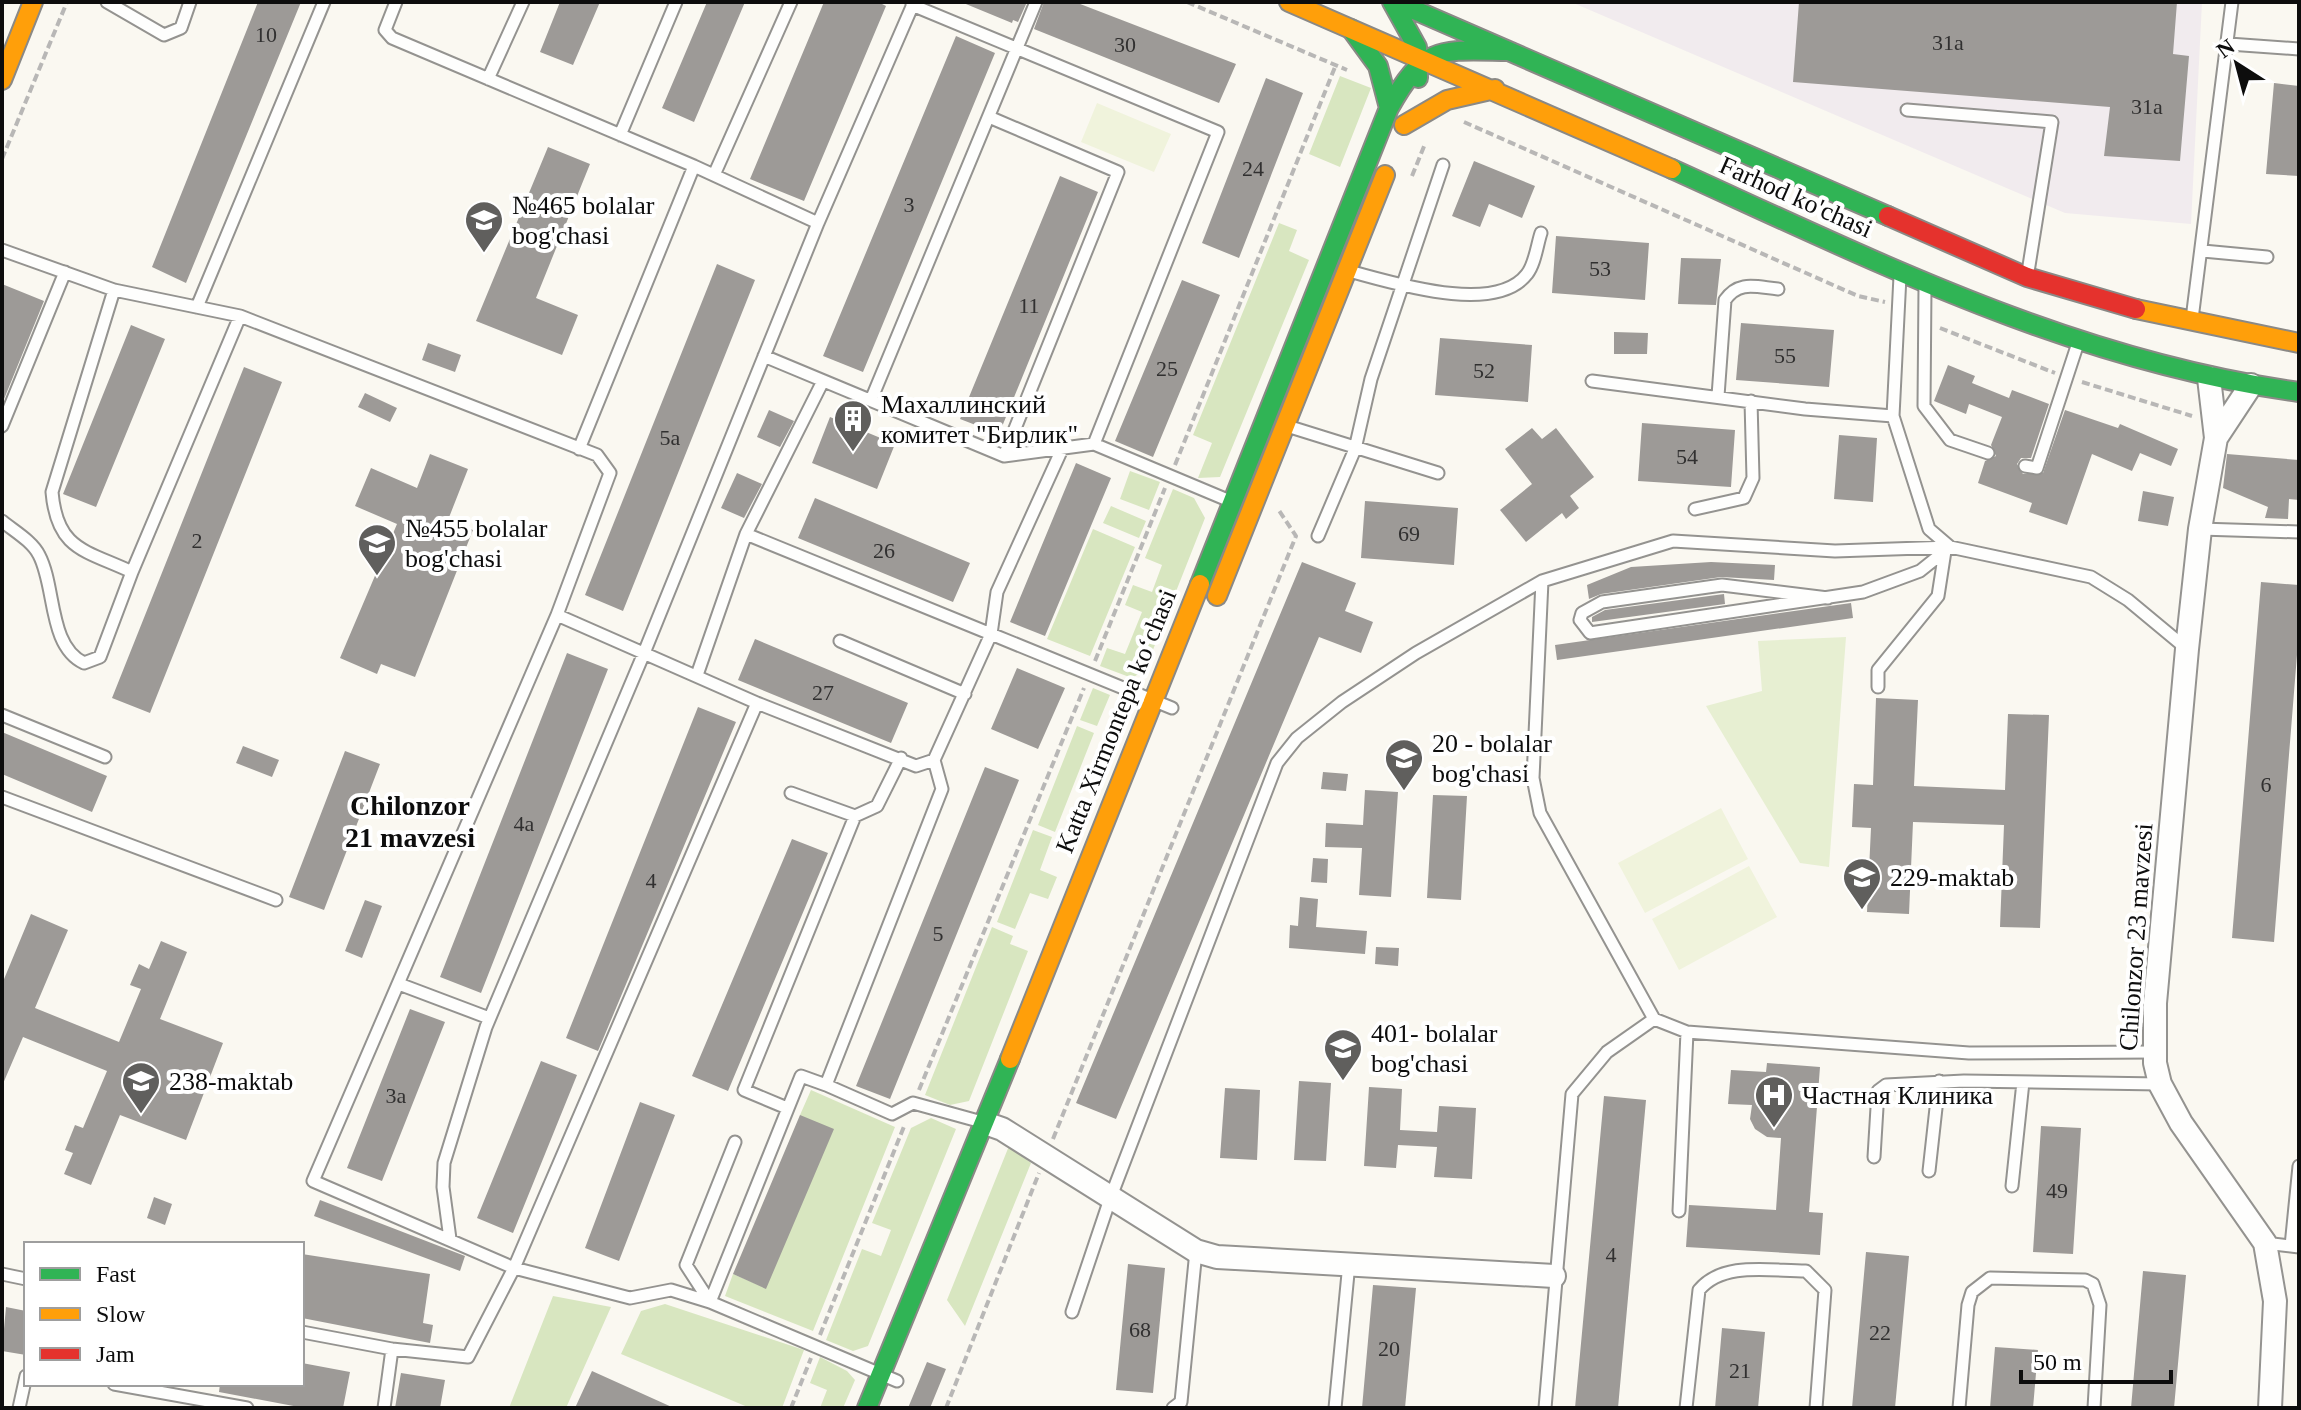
<svg xmlns="http://www.w3.org/2000/svg" width="2301" height="1410" font-family="'Times New Roman',serif">
<rect width="100%" height="100%" fill="#faf8f1"/>
<path fill="#f1ebee" d="M1571,2H2202L2191,224L2065,213Z"/>
<path fill="#e7efd2" d="M1846,637L1829,867L1800,863L1706,706L1762,691L1758,641Z"/>
<path fill="#d8e6c0" d="M1340,76L1371,88L1340,167L1309,154Z
M1279,223L1297,230L1289,251L1309,260L1220,477L1198,478L1212,443L1193,435Z
M1130,471L1160,482L1149,510L1120,499Z
M1173,489L1194,498L1205,518L1145,670L1132,678L1100,666L1107,648L1125,654L1142,612L1125,605L1133,585L1152,592L1162,565L1145,558Z
M1111,506L1146,521L1139,538L1103,523Z
M1093,529L1135,547L1090,656L1047,639Z
M1093,688L1110,695L1097,726L1080,720Z
M1077,726L1094,733L1055,832L1038,825Z
M1033,830L1052,837L1040,870L1057,877L1048,899L1030,893L1015,929L997,922Z
M992,927L1013,936L1010,944L1028,951L969,1101L950,1105L925,1095Z
M811,1090L895,1127L813,1331L725,1296L733,1274L766,1288L800,1115Z
M931,1118L956,1129L868,1346L853,1351L826,1340L862,1249L881,1256L891,1230L872,1223L911,1128Z
M1009,1146L1031,1163L965,1326L947,1300Z
M553,1296L611,1307L566,1408H509Z
M665,1304L804,1350L782,1408H750L621,1354L641,1311Z
M820,1357L847,1371L855,1380L843,1408H820L827,1390L810,1383Z"/>
<path fill="#f0f3dc" d="M1097,103L1171,134L1154,172L1081,142Z
M1721,808L1748,859L1645,913L1618,863Z
M1749,866L1777,917L1679,970L1652,919Z"/>
<path fill="#9d9a97" d="M258,2H301L186,283L152,267Z
M560,2H600L573,65L540,52Z
M707,2H745L694,122L662,108Z
M824,2H878L886,6L804,201L750,179Z
M961,2H1027L1018,22L1013,20L1012,23Z
M1044,2H1075L1236,64L1219,103L1034,29Z
M1799,2H2177L2173,54L2189,56L2180,161L2104,156L2110,107L1793,82Z
M956,36L995,53L863,372L823,356Z
M1266,78L1303,93L1239,258L1202,243Z
M2274,83L2299,86V176L2266,174Z
M548,147L590,164L536,298L578,315L562,355L476,321Z
M1474,161L1535,186L1522,218L1489,204L1480,227L1452,216Z
M1060,176L1098,192L999,434L960,419Z
M1556,236L1649,243L1645,300L1552,293Z
M1681,258L1721,259L1716,305L1678,304Z
M717,264L755,280L623,611L585,595Z
M1182,280L1220,295L1153,457L1115,441Z
M2,284L44,301L2,404Z
M1741,323L1834,330L1829,387L1736,380Z
M131,325L165,339L96,507L63,494Z
M1614,332L1648,333L1647,354H1614Z
M1440,338L1532,345L1528,402L1435,395Z
M428,343L461,355L455,372L422,360Z
M1948,365L1975,376L1972,383L2009,398L2012,390L2049,404L2031,458H2021L2017,464L2023,474L2043,473L2065,410L2118,428L2120,424L2178,449L2171,466L2140,453L2132,471L2092,454L2067,525L2029,512L2032,503L1978,483L1985,461L1996,456L1991,445L2002,417L1969,404L1966,414L1934,401Z
M244,367L282,382L150,713L112,698Z
M365,393L397,408L390,422L358,407Z
M769,410L794,421L780,447L757,437Z
M830,417L895,444L877,489L812,463Z
M1642,423L1735,430L1731,487L1638,481Z
M1532,428L1542,439L1556,428L1594,477L1570,496L1579,508L1566,519L1562,513L1526,542L1500,510L1532,484L1505,449Z
M1839,435L1877,438L1873,502L1834,499Z
M430,454L468,469L448,520L473,530L415,677L381,664L377,674L340,658L397,524L355,506L371,468L417,488Z
M2227,454L2299,460V500L2289,499L2288,519L2265,518L2268,507L2223,488Z
M1076,463L1111,478L1045,636L1010,622Z
M737,473L762,484L744,518L721,508Z
M2143,491L2174,497L2168,526L2138,521Z
M815,498L970,563L953,602L798,538Z
M1365,501L1458,508L1454,565L1361,558Z
M1302,562L1356,583L1345,611L1373,622L1361,653L1319,637L1116,1119L1076,1103Z
M1711,562L1775,565L1774,580L1721,577L1601,594L1589,599L1587,585L1631,567Z
M2261,582L2299,585V630L2274,942L2232,938Z
M1724,594L1725,604L1592,622V617L1605,610Z
M1851,603L1853,618L1557,660L1555,645Z
M755,639L908,703L891,743L738,680Z
M567,653L608,669L481,993L440,977Z
M1017,668L1065,688L1038,749L991,729Z
M1876,698L1918,700L1914,786L2005,790L2008,714L2049,715L2040,928L2000,927L2004,825L1913,822L1909,914L1867,912L1871,828L1852,827L1854,784L1873,785Z
M698,707L736,722L598,1051L566,1038Z
M2,732L107,776L92,812L2,774Z
M243,746L279,760L272,777L236,763Z
M345,751L380,764L324,910L289,897Z
M985,767L1019,780L890,1099L856,1086Z
M1323,772L1348,774L1346,791L1321,789Z
M1365,790L1398,792L1391,897L1359,895L1362,848L1325,847L1326,823L1363,825Z
M1433,795L1467,796L1461,900L1427,898Z
M792,839L828,853L728,1091L692,1076Z
M1313,858L1328,859L1327,883L1311,882Z
M1300,897L1318,899L1316,927L1367,931L1365,954L1289,948L1290,925L1298,926Z
M365,900L382,906L362,958L345,951Z
M31,914L68,930L35,1008L119,1042L141,989L130,985L139,964L149,969L161,941L187,952L160,1019L223,1043L186,1140L120,1115L91,1185L64,1174L73,1153L65,1150L75,1125L83,1128L107,1071L23,1037L2,1086V984Z
M1376,947L1399,948L1398,966L1375,964Z
M410,1009L445,1022L382,1181L347,1168Z
M541,1061L577,1075L513,1233L477,1218Z
M1767,1063L1820,1067L1809,1212L1823,1213L1820,1255L1686,1247L1689,1205L1776,1210L1781,1138L1767,1137L1755,1129L1750,1119L1752,1105L1728,1104L1731,1070L1766,1072Z
M1299,1081L1331,1083L1326,1161L1294,1160Z
M1369,1087L1402,1089L1400,1130L1437,1132L1439,1106L1476,1108L1472,1179L1434,1177L1437,1147L1398,1145L1396,1168L1364,1166Z
M1225,1088L1260,1090L1257,1160L1220,1158Z
M1604,1096L1646,1100L1618,1408H1575Z
M640,1102L675,1115L619,1261L585,1248Z
M800,1115L834,1129L766,1289L733,1274Z
M2041,1126L2081,1128L2073,1254L2033,1252Z
M154,1197L172,1204L165,1225L147,1218Z
M320,1200L465,1256L460,1271L314,1216Z
M1866,1252L1909,1256L1895,1408H1852Z
M302,1254L430,1274L423,1323L433,1325L430,1343L302,1318Z
M1128,1264L1165,1268L1153,1393L1116,1390Z
M2143,1271L2186,1275L2174,1408H2131Z
M1373,1285L1416,1288L1405,1408H1362Z
M6,1307L26,1311V1355L2,1351Z
M1722,1328L1765,1332L1758,1408H1715Z
M1995,1347L2038,1350L2033,1408H1990Z
M927,1362L946,1369L930,1408H908Z
M302,1363L350,1372L343,1408H304L219,1392L220,1384H302Z
M592,1371L674,1408H575Z
M401,1373L445,1380L440,1408H395Z"/>
<g fill="none" stroke-linecap="round" stroke-linejoin="round">
<defs>
<path id="lane" d="M107,2L164,35L181,28L190,2
M396,2L385,30L392,38L694,166
M912,5L1218,132L1094,444
M2229,44L2299,49
M488,79L523,2
M1907,110L2052,122L2028,272
M989,117L1118,172L1004,456
M620,135L676,2
M714,175L791,2
M818,223L914,2
M2,250L114,290L240,316L597,455L610,473L557,615L313,1181L514,1268L630,1298L671,1290L710,1302
M2203,251L2267,257
M1349,271C1391,282 1495,316 1527,274C1535,264 1537,245 1541,233
M1900,276L1893,416L1929,529L1950,547L2091,577L2128,600L2187,649
M1925,287L1924,406L1950,440L1988,453
M114,290L52,492C57,550 85,550 132,572
M197,307L324,2
M2192,319L2232,2
M764,356L1004,456L1094,444L1230,501
M1592,381L1805,409L1893,416
M1718,396L1725,300C1739,280 1756,287 1778,289
M871,400L1036,2
M2,426L65,272
M1287,426L1438,473
M2025,466L2037,468L2077,346
M1695,509L1744,498L1753,478L1751,401
M2,521C14,531 32,541 39,555C56,587 48,646 84,663L100,657L132,572L240,316
M2200,529L2299,532
M746,534L991,634L997,592L1063,447
M1318,536L1355,449L1371,379L1443,165
M1542,581L1533,778L1540,813L1654,1019L1687,1032L1969,1053L2155,1052
M557,615L757,703L916,766L934,760
M840,641L965,694
M697,675L746,534L823,381
M1878,687V670L1938,596L1945,551
M2,715L105,757
M791,793L855,816L877,806L901,758
M2,797L276,900
M399,984L489,1018
M826,1085L892,1114L913,1103L982,1122
M787,1108L744,1090L855,816
M1874,1157L1878,1091L1886,1085L1964,1081L2160,1084
M1929,1171L1939,1081
M2012,1186L2023,1082
M1679,1211L1687,1032
M450,1239L443,1187L444,1163L486,1027L644,653L818,223L694,166L579,449
M2265,1243L2299,1247
M2291,1246L2299,1166
M2,1274L26,1279
M710,1302L686,1265L735,1142
M1072,1312L1110,1199L1277,763L1297,738L1342,702L1416,653L1542,581L1673,541L1835,551L1950,547L1920,571L1863,592L1590,633L1580,620L1582,613L1602,602L1722,585L1828,598
M302,1332L392,1349L468,1357L514,1268L757,703
M897,1381L710,1302L801,1076L826,1085L942,789L934,760L991,634L1172,708
M114,1384L247,1408
M19,1408L26,1376
M384,1408L392,1349
M1173,1408L1181,1402L1196,1251
M1335,1408L1349,1263
M1545,1408L1572,1094L1607,1052L1654,1019
M1686,1408L1699,1290C1723,1261 1770,1271 1806,1271L1825,1290L1816,1408
M1959,1408L1968,1305L1972,1292L1990,1278L2085,1280L2093,1284L2100,1305L2094,1408"/>
<path id="street" d="M2209,378L2216,438L2200,529L2187,649L2155,1003V1063L2160,1084L2181,1123L2265,1243L2275,1301L2270,1408
M2216,438L2251,385
M985,1123L1002,1129L1196,1251L1217,1257L1554,1276"/>
<path id="fast" d="M1392,2L1417,47L1418,78
M1396,2L1888,216
M1351,29L1378,66L1389,108
M1672,169C1877,262 2074,361 2299,392
M1200,584L1389,108C1425,44 1440,50 1508,51
M867,1408L1010,1059"/>
<path id="slow" d="M1289,2L1672,169
M2,80L33,2
M1404,125L1447,100L1495,89
M2136,309L2299,343
M1217,596L1385,175
M1010,1059L1200,584"/>
<path id="jam" d="M1888,216L2027,277L2136,309"/>
</defs>
<use href="#lane" stroke="#949390" stroke-width="15"/>
<use href="#street" stroke="#949390" stroke-width="26"/>
<use href="#fast" stroke="#8a8986" stroke-width="22"/>
<use href="#slow" stroke="#8a8986" stroke-width="22"/>
<use href="#jam" stroke="#8a8986" stroke-width="22"/>
<path stroke="#b8b7b6" stroke-width="4" stroke-dasharray="8 4" stroke-linecap="butt" d="M1187,2L1347,70
M1464,122L1858,296L1885,302
M2,159L67,2
M1412,176L1425,144
M1940,328L2055,373
M2082,382L2192,416
M1175,465L1335,67
M1095,661L1165,488
M919,1090L1084,688
M1053,1139L1296,536L1278,509
M820,1335L905,1124
M791,1408L811,1358
M946,1408L1039,1173"/>
<use href="#lane" stroke="#fefefd" stroke-width="11"/>
<use href="#street" stroke="#fefefd" stroke-width="22"/>
<use href="#fast" stroke="#30b455" stroke-width="18"/>
<use href="#slow" stroke="#ff9f0a" stroke-width="18"/>
<use href="#jam" stroke="#e5322d" stroke-width="18"/>
</g>
<defs>
<symbol id="school-pin" viewBox="-11 -11 22 30"><path d="M0 17L-7.5 6A9.5 9.5 0 1 1 7.5 6Z" fill="#605f5d" stroke="#fff"/><path d="M0-5L7-2L0 1L-7-2ZM-4 1L0 2.5L4 1V4Q0 6-4 4Z" fill="#fff"/></symbol>
<symbol id="building-pin" viewBox="-11 -11 22 30"><path d="M0 17L-7.5 6A9.5 9.5 0 1 1 7.5 6Z" fill="#605f5d" stroke="#fff"/><path d="M-4-6H4V6H1V3H-1V6H-4ZM-2.5-4.3h1.7v1.8h-1.7ZM.8-4.3h1.7v1.8H.8ZM-2.5-1h1.7V.8h-1.7ZM.8-1h1.7V.8H.8Z" fill="#fff"/></symbol>
<symbol id="hospital-pin" viewBox="-11 -11 22 30"><path d="M0 17L-7.5 6A9.5 9.5 0 1 1 7.5 6Z" fill="#605f5d" stroke="#fff"/><path d="M-5-5h3v3.5h4V-5h3V5h-3V1.5h-4V5h-3Z" fill="#fff"/></symbol>
</defs>
<g fill-rule="evenodd">
<use href="#school-pin" x="462" y="198" width="44" height="60"/>
<use href="#building-pin" x="831" y="397" width="44" height="60"/>
<use href="#school-pin" x="355" y="521" width="44" height="60"/>
<use href="#school-pin" x="1382" y="736" width="44" height="60"/>
<use href="#school-pin" x="1840" y="855" width="44" height="60"/>
<use href="#school-pin" x="1321" y="1026" width="44" height="60"/>
<use href="#school-pin" x="119" y="1059" width="44" height="60"/>
<use href="#hospital-pin" x="1752" y="1073" width="44" height="60"/>
</g>
<g text-anchor="middle" dominant-baseline="central" stroke-width="8" stroke-linejoin="round" paint-order="stroke">
<g font-size="22" fill="#313030">
<text x="266" y="34">10</text>
<text x="1948" y="42">31а</text>
<text x="1125" y="44">30</text>
<text x="2147" y="106">31а</text>
<text x="1253" y="168">24</text>
<text x="909" y="204">3</text>
<text x="1600" y="268">53</text>
<text x="1029" y="305">11</text>
<text x="1785" y="355">55</text>
<text x="1167" y="368">25</text>
<text x="1484" y="370">52</text>
<text x="670" y="437">5а</text>
<text x="1687" y="456">54</text>
<text x="1409" y="533">69</text>
<text x="197" y="540">2</text>
<text x="884" y="550">26</text>
<text x="823" y="692">27</text>
<text x="2266" y="784">6</text>
<text x="524" y="823">4а</text>
<text x="651" y="880">4</text>
<text x="938" y="933">5</text>
<text x="396" y="1095">3а</text>
<text x="2057" y="1190">49</text>
<text x="1611" y="1254">4</text>
<text x="1140" y="1329">68</text>
<text x="1880" y="1332">22</text>
<text x="1389" y="1348">20</text>
<text x="1740" y="1370">21</text>
</g>
<g font-size="26" fill="#0d0d0d" stroke="#fff">
<text transform="translate(1796 197) rotate(24)">Farhod ko'chasi</text>
<text transform="translate(1116 721) rotate(-68)">Katta Xirmontepa koʻchasi</text>
<text transform="translate(2136 937) rotate(-86)">Chilonzor 23 mavzesi</text>
</g>
<g font-size="26" fill="#0d0d0d" stroke="#fff" text-anchor="start">
<text x="512" y="205">№465 bolalar<tspan x="512" dy="30">bog'chasi</tspan></text>
<text x="881" y="404">Махаллинский<tspan x="881" dy="30">комитет "Бирлик"</tspan></text>
<text x="405" y="528">№455 bolalar<tspan x="405" dy="30">bog'chasi</tspan></text>
<text x="1432" y="743">20 - bolalar<tspan x="1432" dy="30">bog'chasi</tspan></text>
<text x="1890" y="877">229-maktab</text>
<text x="1371" y="1033">401- bolalar<tspan x="1371" dy="30">bog'chasi</tspan></text>
<text x="169" y="1081">238-maktab</text>
<text x="1802" y="1095">Частная Клиника</text>
</g>
<g font-size="28" font-weight="bold" fill="#0d0d0d" stroke="#fff">
<text x="410" y="805">Chilonzor<tspan x="410" dy="32">21 mavzesi</tspan></text>
</g>
</g>
<rect width="2301" height="1410" fill="none" stroke="#0d0d0d" stroke-width="8"/>
<rect x="24" y="1242" width="280" height="144" fill="#ffffff" stroke="#9e9e9e" stroke-width="2"/>
<rect x="40" y="1268" width="40" height="12" fill="#30b455" stroke="#9e9e9e" stroke-width="2"/>
<text x="96" y="1282" font-size="24" fill="#0d0d0d">Fast</text>
<rect x="40" y="1308" width="40" height="12" fill="#ff9f0a" stroke="#9e9e9e" stroke-width="2"/>
<text x="96" y="1322" font-size="24" fill="#0d0d0d">Slow</text>
<rect x="40" y="1348" width="40" height="12" fill="#e5322d" stroke="#9e9e9e" stroke-width="2"/>
<text x="96" y="1362" font-size="24" fill="#0d0d0d">Jam</text>
<g transform="translate(2237 64) rotate(324)" stroke="#ffffff" stroke-width="6" paint-order="stroke">
<path d="M0-6L14 30L0 20L-14 30Z" fill="#0d0d0d"/>
<text y="-12" font-size="22" font-weight="bold" text-anchor="middle" fill="#0d0d0d">N</text>
</g>
<path d="M2021 1370v12h150v-12" fill="none" stroke="#0d0d0d" stroke-width="4"/>
<text x="2033" y="1370" font-size="24" fill="#0d0d0d" stroke="#ffffff" stroke-width="6" paint-order="stroke">50 m</text>
</svg>
